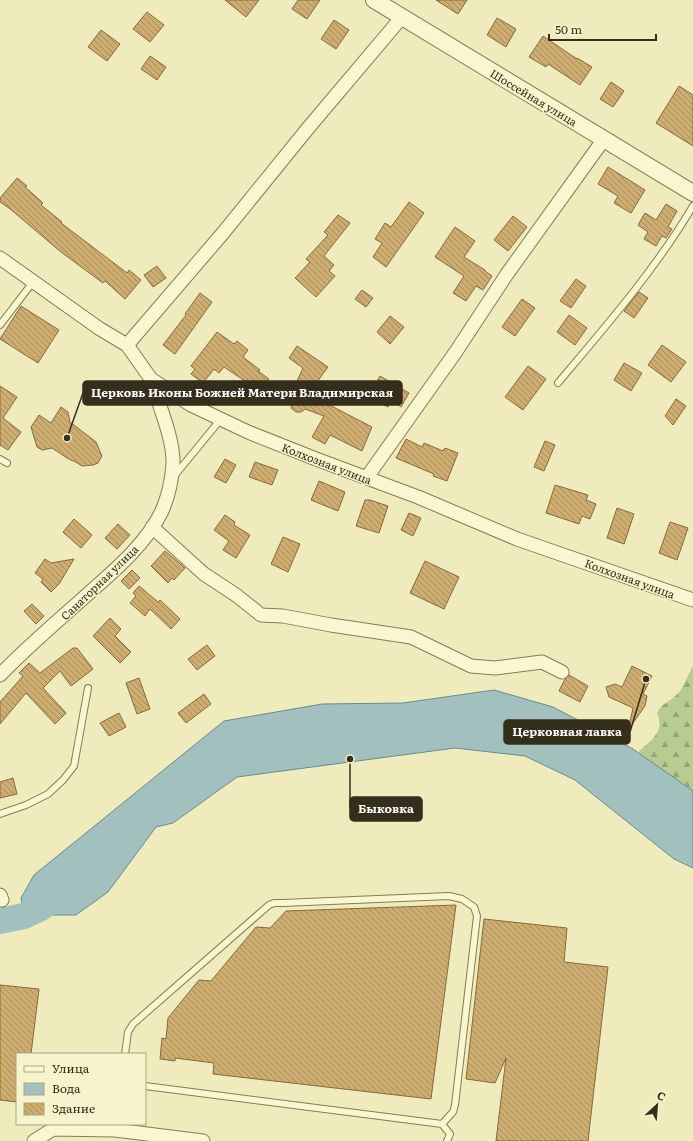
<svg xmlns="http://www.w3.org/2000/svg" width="693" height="1141" font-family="Literata,serif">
<defs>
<pattern id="forest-firs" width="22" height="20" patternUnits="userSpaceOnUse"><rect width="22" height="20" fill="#b7cc91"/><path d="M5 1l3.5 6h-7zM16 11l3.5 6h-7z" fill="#96a676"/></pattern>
<pattern id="building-back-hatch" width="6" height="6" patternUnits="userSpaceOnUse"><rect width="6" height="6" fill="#cead71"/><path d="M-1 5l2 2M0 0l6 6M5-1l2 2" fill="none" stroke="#a88d5c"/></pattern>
</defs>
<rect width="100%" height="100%" fill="#efebbd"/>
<path fill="url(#forest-firs)" d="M693,666V800L640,758L639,751C652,740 665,731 657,713C662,702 673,701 680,691C685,684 688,674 693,666Z"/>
<path fill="#a1c0be" stroke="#688d8c" d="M494,690L553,707L633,749L693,791V868L674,859L575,780L525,756L455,748L237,777L173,823L156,827L108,892L76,915H50L23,907L21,898L34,875L224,721L322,704L403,703Z"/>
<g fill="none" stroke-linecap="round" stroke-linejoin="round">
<path stroke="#a1c0be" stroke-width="26" d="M0,921L24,916L41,908L65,892"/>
</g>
<path fill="url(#building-back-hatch)" stroke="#866a3b" d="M225,0H259L246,17Z
M298,0H320L307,19L292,9Z
M436,0H467L458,14Z
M147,12L164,25L150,42L133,29Z
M497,18L516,29L506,47L487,35Z
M334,20L349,30L336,49L321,39Z
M101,30L120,44L107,61L88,47Z
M543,36L577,59V58L592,67L580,85L548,64L546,67L529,57Z
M150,56L166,67L157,80L141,69Z
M611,82L624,91L613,107L600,99Z
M679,86L693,95V146L656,123Z
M608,167L645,190L631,213L614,203L618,196L598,184Z
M17,178L27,186L25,187L43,203L41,205L62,222L61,223L127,273L129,270L141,280L125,299L105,281L103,283L61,252L9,208L0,202V198Z
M409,202L424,213L386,267L373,257L382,243L375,239L385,223L391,227Z
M666,204L677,211L668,227L672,229L666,238L662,236L656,246L644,239L648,232L638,225L645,213L656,220Z
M338,215L350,223L324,256L334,265L329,271L335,276L316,297L295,278L310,262L306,259L328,235L324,232Z
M513,216L527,227L508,251L494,240Z
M455,227L475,241L464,257L485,270V271L492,276L483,290L476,286L466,301L453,293L464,276L435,257Z
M157,266L166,278L153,287L144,275Z
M576,279L586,286L571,308L560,301Z
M362,290L373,298L366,307L355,299Z
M639,292L648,298L634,318L624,311Z
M200,293L212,302L175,354L163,345L186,315L185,314Z
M522,299L535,308L515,336L502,327Z
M21,306L59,330L38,363L0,339Z
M569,315L587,328L575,345L557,332Z
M390,316L404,327L390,344L377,332Z
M217,332L234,344L237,341L248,350L243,357L260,370L258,371L269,379L255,398L240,388L245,381L224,367L219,373L214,369L203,383L191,374L195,369L191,366Z
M662,345L686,362L671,382L648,365Z
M297,346L328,367L317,382L320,383L314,397L372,427L362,451L330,435L325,444L312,437L324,416L305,409L301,412H296L291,408L292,402L288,401L303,368L289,358Z
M624,363L642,373L631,391L614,380Z
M528,366L546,379L523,410L505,397Z
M380,376L409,393L401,407L392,401L388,407L368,397Z
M0,386L17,397L3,418L21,432L8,450L0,445Z
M676,399L686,406L673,425L665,416Z
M61,407L68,412L70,422L96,442L102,456L98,463L93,465L82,466L74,461H73L67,458L52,448L42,450L37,447L31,427L39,415L51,423Z
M406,439L422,447L424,443L443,451L445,448L458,453L447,481L433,476L434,474L396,458Z
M545,441L555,445L544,471L534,467Z
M225,459L236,465L226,483L214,477Z
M255,462L278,470L272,485L249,477Z
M319,481L345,492L338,511L311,500Z
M555,485L588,495L586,500L596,504L590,519L582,516L579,524L546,513Z
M365,500H370L388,506L379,533L356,526Z
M617,508L634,514L624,544L607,538Z
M409,513L421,518L413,536L401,530Z
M225,515L235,522L234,525L250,535L236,558L223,550L229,541L214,530Z
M74,519L92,535L81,548L63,532Z
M670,522L688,528L677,560L659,553Z
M118,524L130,535L117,549L105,538Z
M283,537L300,544L288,572L271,564Z
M165,551L185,568L174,580L172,578L168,583L151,566Z
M45,559L51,563L74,559L59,584L51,592L41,582L43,579L35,573Z
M425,561L459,577L444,609L410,593Z
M132,570L140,578L129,589L121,581Z
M139,586L158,602L160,600L180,619L171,629L150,609L145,616L130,603L136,596L133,593Z
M32,604L44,616L36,624L24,611Z
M110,618L121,629L115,636L131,652L120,663L93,636Z
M207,645L215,656L197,670L188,659Z
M73,648H77L93,669L71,686L60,671L43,688L66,713L55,724L26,693L0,724V702L23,676L19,673L29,663L40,673Z
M632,666L652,676L643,694L647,696L645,706L628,730L633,708L609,697L606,687L615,684L622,687Z
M569,675L588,686L580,702L559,691L565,679Z
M139,678L150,709L137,714L126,683Z
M204,694L211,704L186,723L178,713Z
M119,713L126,727L109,736L100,723Z
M13,778L17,794L0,798V782Z
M456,905L431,1099L213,1074L214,1063L175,1058V1061L160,1059L162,1038L166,1039L168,1018L199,980L211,981L256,927L270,928L286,911Z
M484,919L567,928L564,962L608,967L588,1141H496L506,1058L495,1083L466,1079Z
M0,985L39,989L31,1054H17V1102L0,1100Z"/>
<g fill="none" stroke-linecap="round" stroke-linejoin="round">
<defs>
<path id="service" d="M0,325L33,282
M558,383C606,326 655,270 693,206
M0,459L7,463
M175,475L221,419
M0,814L26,805L48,794L63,780L74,766L88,688
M125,1054L128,1032L133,1024L269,905L274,903H283L449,896L462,899L474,907L477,916L455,1105L453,1112L442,1124L145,1086
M442,1124L450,1134L447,1141"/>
<path id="minor" d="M0,258L100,329L127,345L151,379L191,405L248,432L316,459L418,497L517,539L693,600
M127,345L223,233L309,127L402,17
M367,477L455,353L507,274L604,139
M152,527L204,574L236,595L261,615L283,616L331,625L411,637L471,666L495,668L542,662L562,672
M0,675C28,646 59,620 89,593C116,569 146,544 162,511C168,497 172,479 173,464C174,439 158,403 151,379
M0,895L2,900
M34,1141L53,1129L115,1130L203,1141"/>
<path id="tertiary" d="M374,0L693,193"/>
</defs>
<use href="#service" stroke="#867b56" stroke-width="8"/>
<use href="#minor" stroke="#867b56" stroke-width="15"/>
<use href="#tertiary" stroke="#867b56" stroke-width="18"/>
<use href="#service" stroke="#f9f7d0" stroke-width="6"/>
<use href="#minor" stroke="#f9f7d0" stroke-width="13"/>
<use href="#tertiary" stroke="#f9f7d0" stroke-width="16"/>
</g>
<g text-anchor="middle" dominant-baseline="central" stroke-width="3" stroke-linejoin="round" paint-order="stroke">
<g font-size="11" fill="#352e1b" stroke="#f6f4cc">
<text transform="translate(534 97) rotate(31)">Шоссейная улица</text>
<text transform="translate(327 463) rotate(21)">Колхозная улица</text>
<text transform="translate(630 578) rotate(20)">Колхозная улица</text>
<text transform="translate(99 582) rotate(-44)">Санаторная улица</text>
</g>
</g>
<path fill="none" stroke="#352e1b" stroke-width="1.5" d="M67 438L83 393M646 679L630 732M350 759L350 809"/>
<g fill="#352e1b" stroke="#f6f4cc" stroke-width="1.5">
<circle cx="67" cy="438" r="4"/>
<circle cx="646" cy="679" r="4"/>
<circle cx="350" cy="759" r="4"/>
</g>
<g fill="#352e1b" stroke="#352e1b" stroke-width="1.5">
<rect x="83" y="381" width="319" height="24" rx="4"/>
<rect x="504" y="720" width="126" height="24" rx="4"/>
<rect x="350" y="797" width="72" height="24" rx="4"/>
</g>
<g font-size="12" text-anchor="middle" font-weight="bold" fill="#fff">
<text x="242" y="397">Церковь Иконы Божией Матери Владимирская</text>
<text x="567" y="736">Церковная лавка</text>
<text x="386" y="813">Быковка</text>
</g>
<rect x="16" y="1053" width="130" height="72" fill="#f6f4cc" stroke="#a9a585"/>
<rect x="24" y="1066" width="20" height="6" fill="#f9f7d0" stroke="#a9a585"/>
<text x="52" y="1073" font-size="12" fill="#352e1b">Улица</text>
<rect x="24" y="1083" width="20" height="12" fill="#a1c0be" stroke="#a9a585"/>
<text x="52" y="1093" font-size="12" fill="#352e1b">Вода</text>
<rect x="24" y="1103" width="20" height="12" fill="url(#building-back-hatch)" stroke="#a9a585"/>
<text x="52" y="1113" font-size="12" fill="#352e1b">Здание</text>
<g transform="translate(657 1105) rotate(26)" stroke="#f6f4cc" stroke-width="3" paint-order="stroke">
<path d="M0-3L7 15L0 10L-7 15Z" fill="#352e1b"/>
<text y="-6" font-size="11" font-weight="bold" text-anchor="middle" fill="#352e1b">С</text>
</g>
<path d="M549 34v6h107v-6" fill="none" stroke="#352e1b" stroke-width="2"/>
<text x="555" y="34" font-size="12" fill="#352e1b" stroke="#f6f4cc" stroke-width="3" paint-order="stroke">50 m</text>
</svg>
